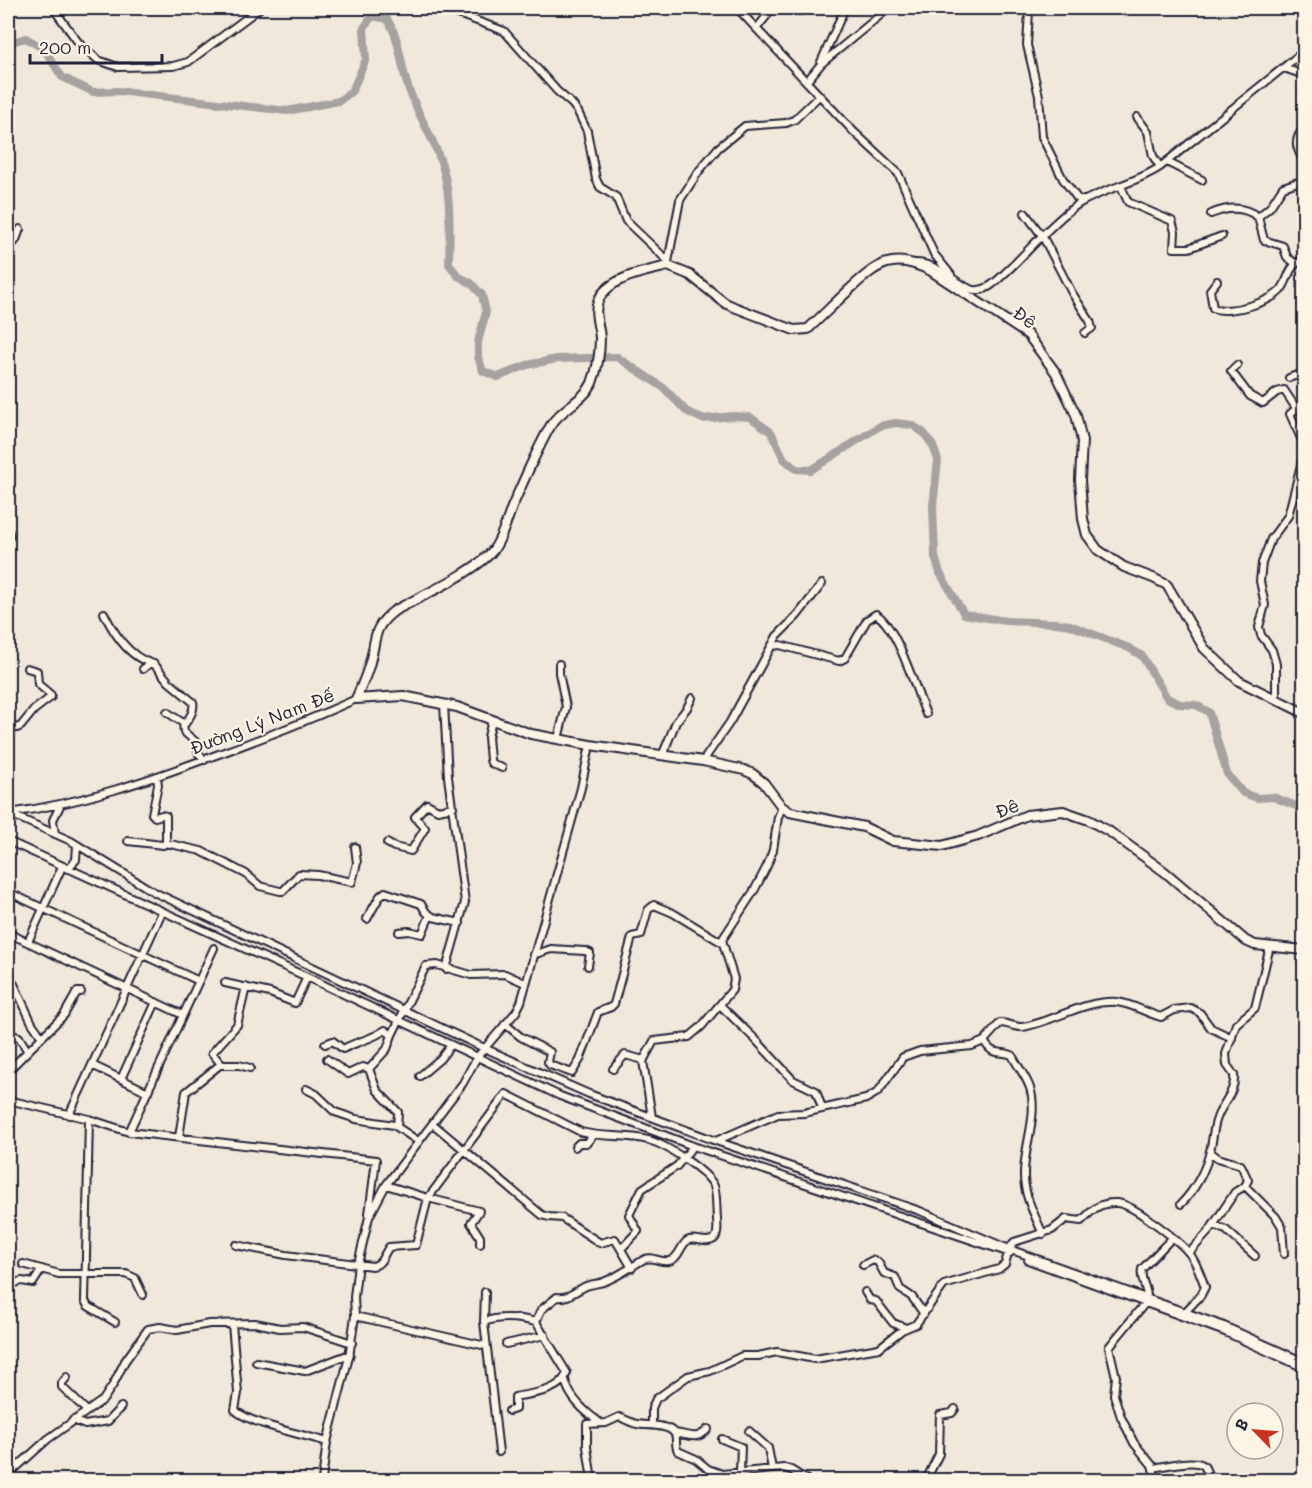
<svg xmlns="http://www.w3.org/2000/svg" width="1312" height="1488" font-family="Mali,sans-serif">
<rect width="100%" height="100%" fill="#efe8db"/>
<filter id="ink" filterUnits="userSpaceOnUse"><feTurbulence type="fractalNoise" baseFrequency=".0167" numOctaves="2"/><feDisplacementMap in="SourceGraphic" scale="12" xChannelSelector="R" yChannelSelector="G"/><feConvolveMatrix kernelMatrix="1 2 1 2 8 2 1 2 1" color-interpolation-filters="sRGB"/></filter>
<g filter="url(#ink)">
<g fill="none" stroke-linecap="round" stroke-linejoin="round">
<path stroke="#a6a2a2" stroke-width="8" d="M8,43L26,38L44,49L62,77L93,92L118,91L287,111L339,101L352,91L366,59L364,28L372,16L387,19C400,38 400,62 407,84C415,108 427,128 437,151C452,186 450,227 449,264L458,276L471,283L482,295L486,312L478,342V357L483,371L498,377L527,365L557,359L617,357L664,388L686,411L702,419L734,416L750,417L771,432L784,459L796,469L811,470L880,426L895,423L912,425L924,433L933,446L938,460L933,506L935,557L940,573L964,614L1006,621L1056,623L1070,625L1129,648L1142,656L1167,698L1180,704L1196,705L1209,712L1227,774L1243,793L1257,798L1273,797L1304,809"/>
<defs>
<path id="minor" d="M53,8L78,42L98,60L118,67L173,66L188,62L260,8
M442,8L504,31L557,91L572,104L578,112L587,131L596,179L600,187L616,197L626,221L668,261
M737,8L854,132L898,173L934,254L951,275
M791,8L799,11L808,8
M1019,8L1029,11L1027,45L1039,96L1042,137L1063,179L1077,198L1084,201
M757,28L773,8
M821,62L845,8
M1284,68L1304,75
M807,81L821,64L889,8
M1137,117L1148,132L1153,156L1160,167
M1304,128C1293,140 1296,148 1304,162
M1167,162L1202,180
M1121,186L1128,202L1172,221L1175,232L1174,248H1189L1222,236
M1025,213L1043,237L1072,293L1090,321L1092,328L1085,333
M1211,214C1227,207 1244,206 1258,217
M1258,217L1264,240L1283,246L1287,257L1296,264
M1258,217L1270,207L1283,187L1304,180
M8,250L16,240L20,229
M668,262L680,200L699,171L718,148L745,126L786,123L794,120L819,96
M917,263C937,264 952,280 970,289C984,294 995,283 1005,273C1027,253 1056,218 1080,203C1106,188 1134,184 1160,167L1304,51
M1217,281L1210,290L1213,308C1228,315 1275,302 1283,287C1289,277 1289,267 1301,260L1304,262
M1237,365L1231,371L1250,396L1263,403L1277,392L1284,390L1296,408
M1289,378L1297,375L1304,381
M1304,402L1290,414L1304,445
M8,530L10,536L8,538
M104,613C113,632 129,657 151,663
M772,646L780,645L839,661L845,658L867,620L876,614C898,628 915,689 926,714
M143,669L149,664H154L169,682L193,702C195,711 189,718 184,725
M1276,699V664L1272,650L1261,635L1259,627L1265,605L1260,581L1262,563L1271,539L1288,516L1304,453
M444,704L448,777L465,902L446,969
M167,712L183,723L184,732L196,742L199,754L205,760
M492,720L488,737L490,760L491,763L502,768
M8,725L17,728L21,726L34,710L51,697V695L38,684L37,671L27,668
M558,739L566,707L559,673V664
M662,756L676,722L687,708L692,698
M703,761L730,722L777,636L797,616L822,584
M157,777L158,785L152,814L155,817L162,815L166,816V843
M8,813L71,841L154,892L484,1048L589,1094L716,1141L920,1211L1009,1249L1224,1326L1304,1362
M9,813C80,804 149,780 216,755C263,738 310,720 356,699
M55,834L53,820L61,804
M8,841L307,977L560,1096L693,1146L1010,1253
M128,841L163,845L166,843L201,851L246,874L260,886L280,891H283L299,874L318,875L352,882L357,863L355,847
M387,843L394,847L411,851L425,828L415,817L427,804L438,810L453,807
M67,869L76,860L77,845
M8,892L199,981
M367,919L380,896L385,892L421,904L426,912L433,917L460,923
M399,932L409,931L422,934L430,915
M8,933L183,1015
M28,942L62,867
M533,955L551,949L585,951L590,953L588,966
M8,982L14,984L32,1023L41,1036
M225,983L270,993L295,1003L307,977
M246,987L237,1025L212,1053L222,1065H239L250,1068
M720,1005L756,1040L793,1080L816,1091L822,1108
M505,1024L521,1037L550,1052L548,1062L550,1065L572,1073L580,1060L598,1012L611,1007L614,1004L632,937L641,935L648,910L654,905L673,913L721,942
M8,1040L16,1036L19,1037L27,1050
M984,1041C994,1058 998,1049 1012,1055C1017,1066 1026,1076 1030,1088C1039,1115 1023,1148 1024,1176C1024,1196 1035,1216 1043,1234
M325,1044L333,1041L343,1049C357,1041 371,1040 385,1030L392,1035
M327,1059L348,1074L363,1067L369,1069
M92,1065L148,1092
M613,1069L625,1055L644,1060
M8,1071L64,1015L77,992H81
M420,1076L440,1059L451,1045
M121,1079L156,1002
M306,1089L316,1094L335,1112L356,1119L394,1125L418,1141
M8,1100L89,1119L129,1132L376,1160L369,1214
M69,1115L162,912
M652,1117L643,1061L654,1041L689,1037L701,1027L732,990L734,979L722,940L754,891L767,866L773,850L778,817L782,807
M89,1119L85,1301L88,1306L115,1322
M433,1124L542,1215L549,1217L562,1218L600,1243L615,1239L632,1268
M397,1127L398,1112L377,1090L369,1069L387,1049L392,1035L426,966L437,965L471,975L505,974L525,983
M129,1132L214,948
M179,1137L186,1092L221,1064
M716,1141L778,1114L804,1113L866,1099L878,1092L903,1057L920,1051L972,1046L984,1041L1000,1023C1008,1023 1016,1028 1023,1027C1056,1021 1083,1000 1117,1002C1133,1004 1146,1013 1161,1017L1174,1010L1191,1008L1200,1013L1211,1028L1232,1038
M575,1147L579,1143H587L593,1135
M386,1185L428,1198L479,1211L471,1223L480,1237V1244
M1245,1186L1276,1217L1282,1227L1284,1254
M1181,1204C1195,1190 1206,1169 1210,1151C1213,1140 1213,1128 1217,1118C1222,1103 1236,1092 1234,1075L1227,1065L1226,1054L1236,1024L1255,1008L1270,946
M1213,1225L1226,1230L1255,1256
M236,1245L286,1255L372,1266C382,1265 383,1255 389,1247L416,1245L428,1198L506,1094L581,1132C603,1138 626,1134 648,1140C665,1144 707,1171 714,1186C717,1194 716,1209 717,1218C717,1224 719,1235 714,1239C705,1245 695,1236 687,1241C680,1246 679,1259 669,1261C660,1263 652,1255 643,1260C629,1268 618,1277 603,1282C597,1284 591,1284 586,1286C575,1291 568,1299 557,1297L541,1310L536,1322
M621,1249L638,1231L629,1215L642,1189L677,1166L693,1146
M1189,1253L1210,1230L1235,1192L1245,1186L1248,1180L1241,1165L1218,1158L1210,1152
M1028,1260L1225,1332L1304,1368
M23,1264L59,1274H126L135,1278L143,1295
M863,1265L873,1260L878,1262L884,1273L895,1277L900,1289L912,1297L924,1314
M8,1285L22,1281L33,1283L42,1269
M865,1292L870,1300L876,1301L893,1323L906,1328
M355,1316L486,1346
M484,1322L485,1292
M232,1324L238,1393L235,1410C249,1424 306,1435 327,1442
M506,1344L545,1335
M256,1362L305,1371L350,1354
M67,1377L62,1383V1387L87,1411
M565,1379C568,1397 584,1411 599,1422
M73,1420L85,1425L108,1421L121,1407
M652,1425V1408L656,1399L688,1376L710,1371L742,1356H758L777,1352L815,1359L879,1348L902,1330L916,1324L944,1285L999,1269L1005,1264L1009,1249L1014,1242L1052,1230L1066,1219L1081,1221C1093,1210 1099,1202 1117,1203C1133,1204 1178,1240 1189,1253C1196,1261 1201,1276 1205,1287L1201,1295L1186,1311
M749,1431L768,1448L772,1469
M675,1433C690,1435 697,1441 708,1429
M722,1439L741,1447L740,1471
M499,1452L484,1322C499,1316 520,1318 536,1322L567,1373C560,1392 533,1393 515,1397V1409L509,1411
M1154,1468C1164,1466 1196,1458 1204,1466C1207,1470 1208,1476 1210,1480
M8,1475L48,1439L103,1400L113,1385L125,1361L148,1329L160,1327L177,1330L209,1324L255,1323L280,1328L303,1327L352,1343
M322,1480L327,1442L349,1357L355,1316L354,1297L358,1264L369,1217L386,1185L463,1083L477,1057L516,1012L521,1002L581,788L590,745
M592,1480L587,1447V1424L606,1423L619,1417C625,1419 631,1423 637,1424C646,1426 668,1424 674,1433C678,1437 674,1445 678,1451L696,1459L708,1469L722,1474L784,1468L791,1470L807,1480
M926,1480L939,1454L940,1415L952,1413L955,1409
M1156,1480L1152,1465L1134,1443L1121,1417L1114,1395L1116,1377L1109,1347L1146,1302C1150,1289 1139,1281 1142,1269L1172,1238"/>
<path id="major" d="M1304,713L1239,681L1204,648L1167,585L1153,578L1124,567L1098,550L1087,535L1083,519L1080,480L1082,441L1076,415L1056,373L1028,335L931,271C893,251 877,264 849,290C835,303 822,316 808,329L794,330L734,307L725,303L690,275L668,266C647,271 616,276 602,294C591,309 599,323 600,338C600,352 597,370 592,383C584,401 561,408 551,425C536,451 524,480 512,507C507,521 502,537 494,549C478,571 419,597 394,611C372,628 377,638 370,662C367,675 361,687 356,699L403,696L457,707L531,734L590,745L703,761L744,770L753,774L764,783L782,807L790,812L864,827L893,841L942,846L978,836L1027,815L1063,811L1089,820L1110,832L1165,872L1246,941L1255,945L1304,950"/>
</defs>
<use href="#minor" stroke="#22223b" stroke-width="10"/>
<use href="#major" stroke="#22223b" stroke-width="12"/>
<use href="#minor" stroke="#fcf5e5" stroke-width="6"/>
<use href="#major" stroke="#fcf5e5" stroke-width="8"/>
</g>
</g>
<g text-anchor="middle" dominant-baseline="central" stroke-width="4.5" stroke-linejoin="round" paint-order="stroke">
<g font-size="18" fill="#22223b" stroke="#fcf5e5">
<text transform="translate(1025 317) rotate(36)">Đê</text>
<text transform="translate(262 721) rotate(-21)">Đường Lý Nam Đế</text>
<text transform="translate(1007 808) rotate(-21)">Đê</text>
</g>
</g>
<rect width="1312" height="1488" fill="none" stroke="#fcf5e5" stroke-width="30"/>
<rect x="15" y="15" width="1282" height="1458" fill="none" stroke="#22223b" stroke-width="2" filter="url(#ink)"/>
<g transform="translate(1255 1431) rotate(295)"><circle r="28" fill="#fcf5e5" stroke="#a5a1a1" stroke-width="1.5"/>
<path d="M0-4.5L10 22L0 15L-10 22Z" fill="#c8321e"/>
<text y="-9" font-size="16" font-weight="bold" text-anchor="middle" fill="#22223b">B</text>
</g>
<path d="M30 54v9h132v-9" fill="none" stroke="#22223b" stroke-width="3"/>
<text x="39" y="54" font-size="18" fill="#22223b" stroke="#fcf5e5" stroke-width="4.5" paint-order="stroke">200 m</text>
</svg>
